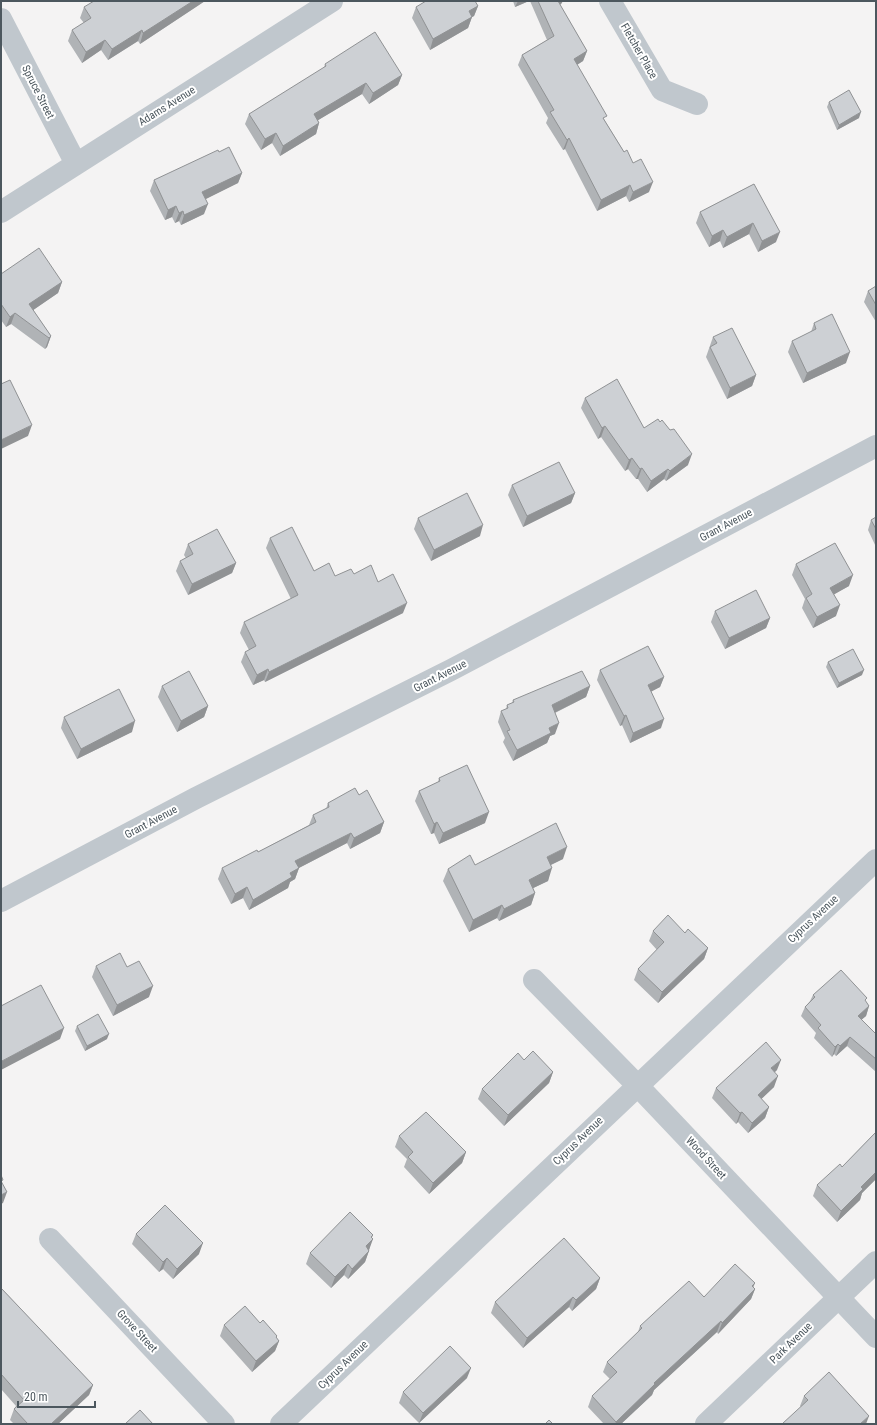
<svg xmlns="http://www.w3.org/2000/svg" width="877" height="1425" font-family="'Roboto Condensed',sans-serif">
<rect width="100%" height="100%" fill="#f4f3f3"/>
<g fill="none" stroke-linecap="round" stroke-linejoin="round">
<path stroke="#c0c7cd" stroke-width="22" d="M610,1L662,90L697,104
M1,19L76,164
M1,212L332,1
M1,901L196,798L451,670L876,446
M534,980L637,1085L876,1337
M50,1239L224,1424
M281,1424L876,860
M706,1424L876,1262"/>
</g>
<path fill="#b0b3b6" d="M205,1L140,44L138,41L108,60L101,50L82,63L68,41L72,30L84,23L80,18L84,7Z
M513,1H529L515,7Z
M530,1H563L561,4L560,5L587,51L583,61L577,65L605,121L649,192L629,202L626,196L597,211L565,149L563,150L546,123L548,118L518,65L522,55L547,40Z
M478,6L474,16L472,17L468,28L430,50L412,18L416,7Z
M325,64L402,75L398,85L369,104L362,94L318,120L319,123L316,134L280,156L272,143L261,150L245,124L249,114L324,68Z
M829,102L859,118L837,130L827,107Z
M219,152L242,173L238,183L205,199L204,214L181,225L179,221L175,223L172,217L165,220L150,191L154,180Z
M754,184L776,242L758,252L749,234L723,248L720,241L709,247L696,223L700,212Z
M1,274L62,282L58,293L33,310L51,336L47,347L45,349L11,324L6,327L1,320Z
M876,286V322L864,302L868,291Z
M814,323L846,363L803,383L788,352L792,341L811,332Z
M713,337L756,375L752,386L727,399L706,357Z
M585,398L644,428L688,465L666,481L664,479L647,492L638,479H636L628,469L625,471L601,437L598,439L581,408Z
M512,485L575,493L571,503L523,527L508,495Z
M876,517V547L868,530L871,520Z
M418,518L480,536L431,561L414,529Z
M270,538L314,571L335,576L354,574L378,582L403,613L265,682L264,680L253,685L241,662L245,652L249,650L240,633L244,622L291,599L266,548Z
M188,544L236,563L232,573L188,595L176,571L180,561L186,558L184,555Z
M796,564L849,586L834,594L836,616L813,628L802,608L805,599L792,575Z
M715,611L770,618L766,628L725,649L711,622Z
M828,662L862,675L837,688L826,667Z
M600,670L664,677L660,687L651,691L661,728L630,743L622,725L620,726L597,680Z
M162,686L208,706L204,717L177,732L158,697Z
M590,686L586,697L555,713V734L550,736L547,743L513,761L503,742L505,738L498,722L501,711L506,709L507,705L512,703L513,700Z
M64,717L132,732L77,759L61,728Z
M439,778L485,823L439,844L434,833L431,834L415,801L419,791L438,782Z
M359,795L384,822L380,833L350,849L347,843L299,868L295,879L290,882L288,888L249,910L243,898L231,904L218,879L222,868L258,852L309,825L313,815L326,809L328,803Z
M563,859L551,865L548,881L533,888L535,893L531,905L499,921L497,918L469,932L443,881L448,869L475,865Z
M653,931L685,933L708,948L704,959L658,1003L634,980L638,969L657,950L649,941Z
M96,966L127,967L149,997L113,1016L92,977Z
M813,995L866,1002L869,1006L866,1016L861,1020L876,1034V1072L847,1046L836,1056L834,1054L832,1057L814,1038L816,1033L801,1016L805,1007L810,1001Z
M77,1026L107,1039L85,1051L75,1031Z
M524,1060L553,1072L549,1083L504,1126L478,1099L482,1089Z
M777,1070L775,1072L774,1087L761,1099L769,1107L765,1118L748,1133L738,1122L736,1124L712,1098L716,1088Z
M876,1132V1179L862,1193L860,1200L837,1222L813,1196L817,1185L842,1167Z
M399,1136L466,1152L462,1163L429,1194L404,1167L407,1159L395,1147Z
M136,1234L199,1254L173,1279L163,1269L159,1272L132,1244Z
M372,1238L369,1250L365,1262L348,1279L344,1275L331,1288L306,1264L310,1253Z
M600,1278L596,1289L572,1311L569,1307L523,1348L491,1313L495,1302Z
M753,1287L755,1289L751,1299L718,1334L717,1332L654,1390L652,1395L621,1424H604L588,1407L592,1396L610,1379L603,1372L607,1362L638,1332L640,1326L704,1297Z
M1,1288L93,1385L89,1395L58,1424H14L10,1420L14,1409L16,1406L1,1389Z
M260,1323L277,1336L276,1338L279,1341L275,1351L252,1372L220,1336L224,1325Z
M467,1378L419,1423L399,1403L403,1392Z
M804,1396L866,1424L801,1407L800,1406Z"/>
<path fill="#909294" d="M193,1H205L140,44L143,33Z
M518,1H529L515,7Z
M555,1H563L561,4L552,8Z
M478,6L474,16L472,17L468,28L430,50L433,39L469,11Z
M142,30L138,41L108,60L112,49Z
M105,40L101,50L82,63L86,52Z
M587,51L583,61L570,69L574,59Z
M402,75L398,85L369,104L373,93Z
M366,83L362,94L310,125L314,114Z
M861,112L859,118L837,130L839,125Z
M319,123L316,134L280,156L283,146Z
M276,133L272,143L261,150L265,139Z
M569,138L565,149L563,150L567,140Z
M242,173L238,183L198,203L202,192Z
M653,182L649,192L629,202L633,192Z
M630,185L626,196L597,211L601,200Z
M208,204L204,214L181,225L184,215Z
M176,206L172,217L165,220L168,210Z
M183,211L179,221L175,223L179,213Z
M753,223L749,234L723,248L727,237Z
M723,230L720,241L709,247L712,236Z
M780,232L776,242L758,252L762,241Z
M62,282L58,293L26,315L29,304Z
M15,313L11,324L6,327L10,317Z
M51,336L47,347L45,349L49,338Z
M850,352L846,363L803,383L807,373Z
M756,375L752,386L727,399L730,388Z
M32,425L28,436L1,449V440Z
M605,426L601,437L598,439L602,428Z
M692,454L688,465L666,481L670,471Z
M632,458L628,469L625,471L629,460Z
M642,468L638,479H636L640,469Z
M668,469L664,479L647,492L651,481Z
M575,493L571,503L523,527L527,516Z
M483,525L480,536L431,561L434,550Z
M236,563L232,573L188,595L192,584Z
M853,575L849,586L826,599L830,588Z
M407,603L403,613L265,682L269,672Z
M840,605L836,616L813,628L817,617Z
M770,618L766,628L725,649L729,638Z
M268,669L264,680L253,685L257,675Z
M864,670L862,675L837,688L839,683Z
M664,677L660,687L645,695L648,685Z
M590,686L586,697L548,716L552,705Z
M208,706L204,717L177,732L181,721Z
M626,715L622,725L620,726L624,716Z
M664,719L661,728L630,743L633,733Z
M135,721L132,732L77,759L81,749Z
M559,723L555,734L550,736L547,743L513,761L517,750L549,728Z
M489,812L485,823L439,844L443,833Z
M384,822L380,833L350,849L354,838Z
M437,822L434,833L431,834L434,824Z
M351,833L347,843L291,872L295,861Z
M567,847L563,859L542,869L547,857Z
M299,868L295,879L290,882L288,888L249,910L253,900L290,873Z
M552,868L548,881L525,892L529,880Z
M247,887L243,898L231,904L235,894Z
M535,893L531,905L499,921L504,909Z
M502,905L497,918L469,932L473,920Z
M708,948L704,959L658,1003L662,992Z
M153,986L149,997L113,1016L117,1005Z
M869,1006L866,1016L854,1026L858,1016Z
M64,1028L60,1039L1,1070V1064L2,1061Z
M109,1034L107,1039L85,1051L87,1046Z
M850,1037L847,1046L836,1056L840,1046Z
M838,1044L834,1054L832,1057L835,1047Z
M781,1060L777,1070L767,1079L771,1068Z
M553,1072L549,1083L504,1126L508,1115Z
M778,1076L774,1087L754,1106L758,1095Z
M769,1107L765,1118L748,1133L752,1123Z
M742,1112L738,1122L736,1124L740,1113Z
M466,1152L462,1163L429,1194L433,1183Z
M876,1172V1179L862,1193L860,1200L837,1222L841,1211L861,1187Z
M7,1192L3,1203L1,1204V1195Z
M373,1235L370,1242L373,1239L369,1250L362,1257L366,1246L371,1237Z
M203,1243L199,1254L173,1279L177,1269Z
M369,1251L365,1262L348,1279L352,1269Z
M167,1258L163,1269L159,1272L163,1262Z
M348,1264L344,1275L331,1288L335,1277Z
M600,1278L596,1289L572,1311L576,1300Z
M755,1283L751,1293L755,1289L751,1299L718,1334L722,1323Z
M573,1297L569,1307L523,1348L527,1338Z
M721,1321L717,1332L654,1390L652,1395L621,1424H615L616,1422L654,1383Z
M277,1336L274,1345L279,1341L275,1351L252,1372L256,1361Z
M471,1368L467,1378L419,1423L423,1413Z
M93,1385L89,1395L58,1424H51Z
M869,1416L866,1424H860Z"/>
<path fill="#cdd0d4" stroke="#909294" d="M94,1H193L143,33L142,30L112,49L105,40L86,52L72,30L91,18L84,7Z
M426,1H475L478,6L469,11L472,17L433,39L416,7Z
M538,1H558L587,51L574,59L607,116L603,118L624,152L627,150L633,163L641,159L653,182L633,192L630,185L601,200L569,138L567,140L550,112L554,110L522,55L554,36Z
M375,32L402,75L373,93L366,83L314,114L319,123L283,146L276,133L265,139L249,114L326,66L325,64Z
M849,90L861,112L839,125L829,102Z
M229,147L242,173L202,192L208,204L184,215L183,211L179,213L176,206L168,210L154,180L218,150L219,152Z
M754,184L780,232L762,241L753,223L727,237L723,230L712,236L700,212Z
M39,248L62,282L29,304L51,336L49,338L15,313L10,317L1,304V274Z
M876,286V305L868,291Z
M832,314L850,352L807,373L792,341L816,329L814,323Z
M732,328L756,375L730,388L710,347L717,343L713,337Z
M617,379L644,428L658,419L660,422L662,420L670,430L674,429L692,454L670,471L668,469L651,481L642,468L640,469L632,458L629,460L605,426L602,428L585,398Z
M10,380L32,425L1,440V384Z
M559,462L575,493L527,516L512,485Z
M467,493L483,525L434,550L418,518Z
M876,517V529L871,520Z
M292,527L314,571L329,563L335,576L351,569L354,574L371,565L378,582L393,574L407,603L269,672L268,669L257,675L245,652L256,646L244,622L298,595L270,538Z
M217,529L236,563L192,584L180,561L193,554L188,544Z
M835,543L853,575L830,588L840,605L817,617L806,598L812,594L796,564Z
M756,590L770,618L729,638L715,611Z
M648,646L664,677L648,685L664,719L633,733L626,715L624,716L600,670Z
M853,649L864,670L839,683L828,662Z
M189,671L208,706L181,721L162,686Z
M582,671L590,686L552,705L559,723L549,728L551,733L517,750L507,731L510,730L501,711L508,708L507,705L514,702L513,700Z
M119,689L135,721L81,749L64,717Z
M467,765L489,812L443,833L437,822L434,824L419,791L440,781L439,778Z
M355,788L359,795L367,790L384,822L354,838L351,833L295,861L299,868L290,873L292,877L253,900L247,887L235,894L222,868L257,850L258,852L316,822L313,815L329,807L328,803Z
M556,823L567,847L547,857L552,868L529,880L535,893L504,909L502,905L473,920L448,869L470,855L475,865Z
M668,915L685,933L688,929L708,948L662,992L638,969L664,942L653,931Z
M120,953L127,967L139,961L153,986L117,1005L96,966Z
M841,970L867,998L865,1000L869,1006L858,1016L876,1034V1059L850,1037L840,1046L838,1044L835,1047L818,1028L821,1025L805,1007L815,997L813,995Z
M41,985L64,1028L2,1061L1,1059V1006Z
M98,1014L109,1034L87,1046L77,1026Z
M766,1042L781,1060L771,1068L778,1076L758,1095L769,1107L752,1123L742,1112L740,1113L716,1088Z
M533,1051L553,1072L508,1115L482,1089L518,1053L524,1060Z
M426,1112L466,1152L433,1183L408,1157L413,1152L399,1136Z
M876,1132V1172L861,1187L863,1189L841,1211L817,1185L840,1164L842,1167Z
M1,1175L3,1180L1,1181L7,1192L1,1195Z
M165,1205L203,1243L177,1269L167,1258L163,1262L136,1234Z
M350,1212L373,1235L371,1237L373,1239L366,1246L369,1251L352,1269L348,1264L335,1277L310,1253Z
M564,1238L600,1278L576,1300L573,1297L527,1338L495,1302Z
M735,1264L755,1283L752,1286L755,1289L722,1323L721,1321L654,1383L655,1384L616,1422L592,1396L617,1372L607,1362L642,1328L640,1326L689,1281L704,1297Z
M1,1288L93,1385L51,1424H28L14,1409L24,1400L1,1374Z
M245,1306L260,1323L263,1320L277,1336L276,1337L279,1341L256,1361L224,1325Z
M450,1346L471,1368L423,1413L403,1392Z
M829,1372L869,1416L860,1424H782L808,1400L804,1396Z
M140,1410L153,1424H125Z
M549,1420L553,1424H545Z"/>
<g text-anchor="middle" dominant-baseline="central" stroke-width="4" stroke-linejoin="round" paint-order="stroke">
<g font-size="11" fill="#4c575e" stroke="#fff">
<text transform="translate(639 51) rotate(60)">Fletcher Place</text>
<text transform="translate(38 92) rotate(63)">Spruce Street</text>
<text transform="translate(167 106) rotate(-32)">Adams Avenue</text>
<text transform="translate(726 525) rotate(-28)">Grant Avenue</text>
<text transform="translate(440 676) rotate(-27)">Grant Avenue</text>
<text transform="translate(151 822) rotate(-28)">Grant Avenue</text>
<text transform="translate(813 919) rotate(-43)">Cyprus Avenue</text>
<text transform="translate(578 1141) rotate(-44)">Cyprus Avenue</text>
<text transform="translate(706 1158) rotate(47)">Wood Street</text>
<text transform="translate(137 1331) rotate(47)">Grove Street</text>
<text transform="translate(791 1343) rotate(-44)">Park Avenue</text>
<text transform="translate(343 1365) rotate(-44)">Cyprus Avenue</text>
</g>
</g>
<rect width="877" height="1425" fill="none" stroke="#4c575e" stroke-width="4"/>
<path d="M18 1401v6h77v-6" fill="none" stroke="#4c575e" stroke-width="2"/>
<text x="24" y="1401" font-size="12" fill="#4c575e" stroke="#ffffff" stroke-width="3" paint-order="stroke">20 m</text>
</svg>
